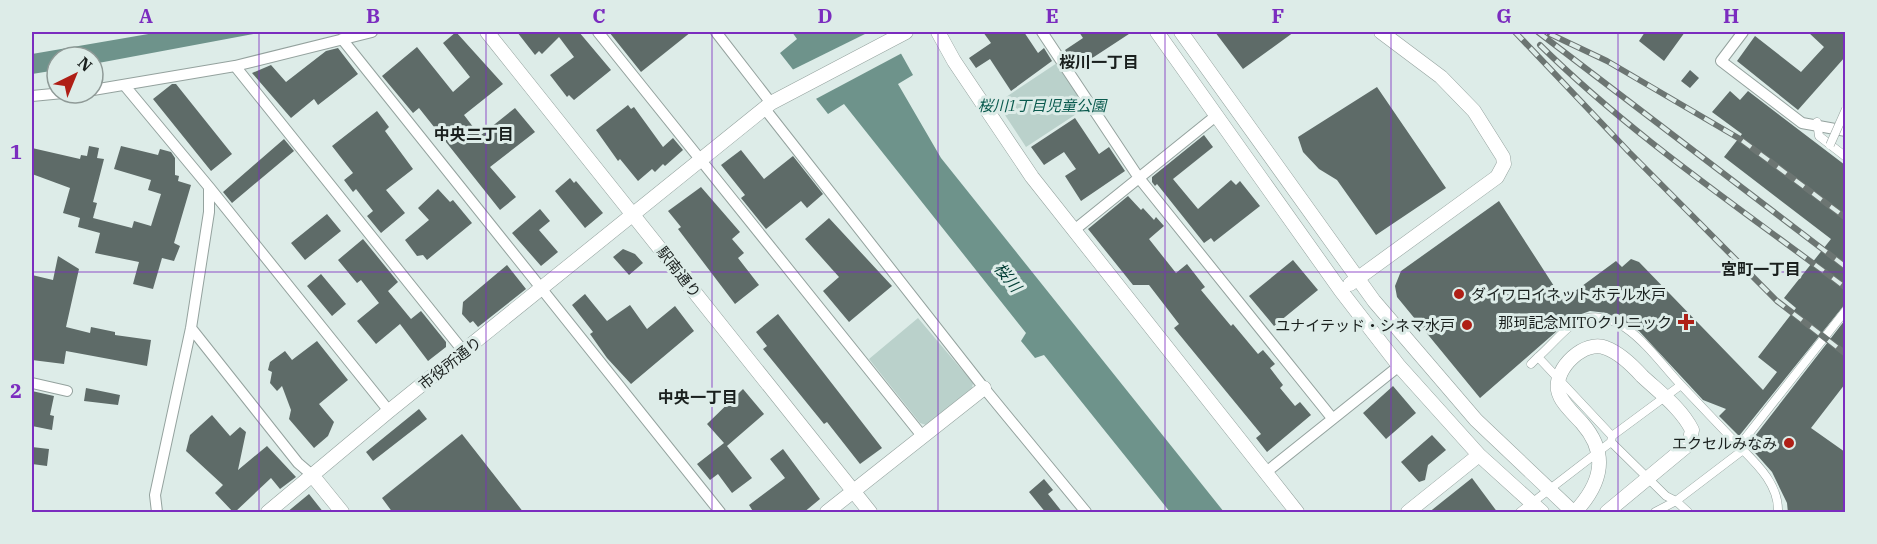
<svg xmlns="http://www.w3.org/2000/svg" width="1877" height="544" font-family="'IBM Plex Serif','Noto Sans JP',serif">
<rect width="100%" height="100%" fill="#ddece8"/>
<path fill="#bad1cb" d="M1057,63L1087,107L1026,147L997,103Z
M918,318L973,383L972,388L926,425L920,423L869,359Z"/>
<path fill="#6e938b" d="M160,32H264L93,64V57H57V70L32,74V54Z
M792,32H889L913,75L898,84L941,158L1224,512H1170L1044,355L1035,358L1021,341L1026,333L844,104L828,114L780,53L797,39Z"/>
<path fill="#ddece8" d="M869,32H892L904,52L812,101L790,71Z"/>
<path fill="#5e6b68" d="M456,32L503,84L464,115L480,136L515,108L535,132L490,167L516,197L500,210L419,108L413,113L382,76L417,47L453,92L470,77L443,43Z
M517,32H579L611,70L574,100L569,95L567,97L550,75L574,57L559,37L542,54L539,51L535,55Z
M609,32H691L641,72Z
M983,32H1024L1038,53L1044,48L1052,61L1011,91L990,59L976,68L969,58L991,43Z
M1079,32H1132L1077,68L1065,50L1083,38Z
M1215,32H1294L1243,69Z
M1645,32H1685L1664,61L1639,41Z
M1808,32H1845V57L1798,110L1737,61L1755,36L1801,72L1824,47Z
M338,48L358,74L318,105L314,99L291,118L252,73L271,65L286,82L326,51Z
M1690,70L1699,78L1690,88L1681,81Z
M172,84H176L232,154L211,171L153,99Z
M1377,87L1446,188L1376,235L1337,180L1319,169L1303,152L1298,137Z
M1730,91L1740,100L1748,91L1845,165V304L1739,436L1719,416L1726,409L1703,400L1639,331L1607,313L1590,311L1573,317L1480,398L1397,297L1395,286L1401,271L1499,201L1563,300L1616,261L1622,267L1631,259L1639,262L1763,390L1777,372L1758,357L1796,308L1784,298L1831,239L1724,157L1742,134L1712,112Z
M628,105L631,109L634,107L663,147L673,138L683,150L665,166L663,164L655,172L652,169L638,181L620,159L618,161L596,130Z
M377,111L389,127L385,131L413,169L386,190L405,213L381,233L367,216L373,211L356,189L353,192L344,180L353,173L332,146Z
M1075,118L1099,154L1109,147L1125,171L1081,201L1065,176L1076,169L1064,152L1044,165L1031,147Z
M1204,135L1213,147L1173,179L1198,209L1231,180L1236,185L1240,181L1260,206L1214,242L1211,238L1204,243L1157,184L1155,186L1152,182V177Z
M284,139L294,151L232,203L223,192Z
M89,146L99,148L97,158L104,159L93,202L97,203L93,218L132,228L134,221L151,226L161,194L148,190L151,180L114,169L121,146L158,155L160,149L171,152L175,158V175L179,176L178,181L191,185L174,243L180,246L174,261L162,258L153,289L133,284L139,262L95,253L100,233L78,227L80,218L63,213L70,188L32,174V148L80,159L81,155L87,156Z
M741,150L764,179L793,156L823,194L807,208L801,201L766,229L741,198L745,195L721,165Z
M570,178L574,183L576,181L603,213L585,228L555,191Z
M701,187L740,232L732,239L744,253L738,258L759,285L735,304L678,229L681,227L668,211Z
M438,189L450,202L453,200L472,223L427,260L423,255L417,256L405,240L429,220L418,208Z
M1128,196L1141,210L1143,208L1154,220L1156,217L1164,226L1149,239L1176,273L1187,264L1205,287L1201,290L1231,326L1233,324L1258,354L1263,350L1275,364L1270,368L1283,385L1280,388L1295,406L1300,402L1311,415L1267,452L1256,438L1261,434L1174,328L1179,324L1149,285H1133L1088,229Z
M540,209L550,221L539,230L558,252L541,266L512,233Z
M327,214L341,231L305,260L291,243Z
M829,218L892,286L849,322L823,291L839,277L805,239Z
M363,239L398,282L388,291L411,319L421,311L446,342V347L428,361L400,324L376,344L357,321L379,303L361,280L357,283L338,260Z
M623,249L635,254L643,263L629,275L613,257Z
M58,256L79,269L66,327L90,333L91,327L115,332V335L151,340L147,366L66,351L64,364L32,360V275L53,280Z
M1293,260L1318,290L1274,326L1249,296Z
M507,265L526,289L478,327L473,321L470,323L462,314L463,302Z
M321,274L346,304L332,316L307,286Z
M585,294L607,321L630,305L647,329L675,306L694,331L631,384L607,358L590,334L593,332L572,305Z
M778,314L882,448L860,464L827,422L824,424L763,349L767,346L756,332Z
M1845,320V384L1811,428L1845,452V513H1788L1787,503L1772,472L1748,445Z
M317,341L348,380L319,404L334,422L328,436L314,448L289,419L291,410L282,386L277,391L270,383L272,372L268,370L270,362L285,351L292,360Z
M1393,386L1416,413L1386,439L1363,413Z
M86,388L120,395L118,405L84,401Z
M743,389L764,414L727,446L752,478L732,493L718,474L710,480L697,464L724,443L707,424Z
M32,391L54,396L50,415L54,416L52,430L32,426Z
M419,409L427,419L373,461L366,452Z
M212,415L230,436L240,427L246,432L238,470L267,446L296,477L280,489L271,478L234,513L215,493L223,485L186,451L190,435Z
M462,434L524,513H393L382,498Z
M1432,435L1446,450L1428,465L1425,480L1419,482L1401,462Z
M32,447L49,449L47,466L32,464Z
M783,449L820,499L803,513H754L749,505L785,478L770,459Z
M1472,478L1498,513H1428Z
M1044,479L1053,490L1048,494L1063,513H1046L1029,492Z
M309,494L324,513H286Z"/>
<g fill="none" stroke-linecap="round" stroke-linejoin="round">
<defs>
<path id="pedestrian" d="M1817,122L1819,136L1846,157
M1538,357C1550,347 1563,330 1576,322C1619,300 1655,358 1681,385L1612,436
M1681,385L1739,446L1846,310
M1611,442L1666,496L1676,501L1688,512
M1740,447C1758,465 1779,485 1778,512
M1520,512L1611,442L1612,436L1538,357L1531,364
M1655,512L1676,501L1743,450"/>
<path id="minor" d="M598,32L923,437
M716,32L771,103
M1042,32L1139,178L1332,418
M1743,32L1721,61L1802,123L1846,131
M342,39L720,512
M235,66L464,352
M125,86L209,187V212L191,328L155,495L157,512
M93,90L235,66L372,32
M32,96L63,93
M765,109L984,388L1086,512
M209,187L389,411
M1073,231L1217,115
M191,328L298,463L312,475
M32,383L67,391
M1265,473L1399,366"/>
<path id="tertiary" d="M487,32L870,512
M938,32L954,61L1032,177L1297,512
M1157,32L1341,291L1399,366L1479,455L1542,512
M1181,32L1374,301L1476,420L1573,512
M1350,284L1497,177L1504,164L1503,157L1474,111L1441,77L1381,32
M312,475L342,512
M268,512L389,411L771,103L906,32
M827,512L984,388
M1408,512L1479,455
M1575,512C1601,484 1610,455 1582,423C1574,414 1560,402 1558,390C1554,368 1585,339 1606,348C1620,353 1632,365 1642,376C1659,392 1681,408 1692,430L1689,444L1607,512"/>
</defs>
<use href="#pedestrian" stroke="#94a29e" stroke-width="9"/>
<use href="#minor" stroke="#94a29e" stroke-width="12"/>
<use href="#tertiary" stroke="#94a29e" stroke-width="15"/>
<use href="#pedestrian" stroke="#fff" stroke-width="8"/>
<use href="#minor" stroke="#fff" stroke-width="10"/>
<use href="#tertiary" stroke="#fff" stroke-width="14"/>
<defs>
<path id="rail" d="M1515,32L1629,152L1777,301L1846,354
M1538,32L1846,267
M1550,34L1607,61L1740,139L1846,218
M1540,45C1632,136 1743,210 1846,288"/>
</defs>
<use href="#rail" stroke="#6c7572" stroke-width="6"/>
<use href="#rail" stroke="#ddece8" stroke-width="4" stroke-dasharray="11" stroke-linecap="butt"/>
<defs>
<path id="pedestrian-bridge" d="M1830,145L1846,109"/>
</defs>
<use href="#pedestrian-bridge" stroke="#94a29e" stroke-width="9" stroke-linecap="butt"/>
<use href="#pedestrian-bridge" stroke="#fff" stroke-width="8"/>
</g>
<path fill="none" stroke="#7b2cbf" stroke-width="1.5" stroke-opacity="0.55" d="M259,32V512M486,32V512M712,32V512M938,32V512M1165,32V512M1391,32V512M1618,32V512M32,272H1846"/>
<g fill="#af1f16" stroke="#ddece8" stroke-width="2">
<circle cx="1459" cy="294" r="6"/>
<path d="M1683 313h6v6h6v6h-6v6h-6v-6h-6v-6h6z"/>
<circle cx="1467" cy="325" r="6"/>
<circle cx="1789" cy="443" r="6"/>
</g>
<g text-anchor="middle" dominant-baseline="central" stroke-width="6" stroke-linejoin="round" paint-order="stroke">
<g font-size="15" font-style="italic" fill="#0a5a4e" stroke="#ddece8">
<text x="1042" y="105">桜川1丁目児童公園</text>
</g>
<g font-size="15" fill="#1a201e" stroke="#ddece8">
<text transform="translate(679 272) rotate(52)">駅南通り</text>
<text transform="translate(450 363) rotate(-38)">市役所通り</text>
</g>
<g font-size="15" fill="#1a201e" stroke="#ddece8" text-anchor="end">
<text x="1471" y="294" text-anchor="start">ダイワロイネットホテル水戸</text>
<text x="1672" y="322">那珂記念MITOクリニック</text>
<text x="1455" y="325">ユナイテッド・シネマ水戸</text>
<text x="1777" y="443">エクセルみなみ</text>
</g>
<g font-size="16" font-weight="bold" fill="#1a201e" stroke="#ddece8">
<text x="1099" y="62">桜川一丁目</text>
<text x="474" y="134">中央二丁目</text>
<text x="1761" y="269">宮町一丁目</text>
<text x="698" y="397">中央一丁目</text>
</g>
<g font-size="16" font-style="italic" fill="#003d34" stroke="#ddece8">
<text transform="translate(1008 277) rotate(51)">桜川</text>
</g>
</g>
<rect width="1877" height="544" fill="none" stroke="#ddece8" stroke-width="66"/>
<g transform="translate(75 75) rotate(43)"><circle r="28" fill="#ddece8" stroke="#8f9a97" stroke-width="1.5"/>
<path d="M0-4.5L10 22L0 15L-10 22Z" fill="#af1f16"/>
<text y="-9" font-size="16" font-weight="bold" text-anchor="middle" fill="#1a201e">N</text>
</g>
<rect x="33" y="33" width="1811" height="478" fill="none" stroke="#7b2cbf" stroke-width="2"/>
<g font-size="20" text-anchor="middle" font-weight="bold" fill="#7b2cbf">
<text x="146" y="23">A</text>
<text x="373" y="23">B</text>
<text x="599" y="23">C</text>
<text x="825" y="23">D</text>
<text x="1052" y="23">E</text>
<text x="1278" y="23">F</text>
<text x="1504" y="23">G</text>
<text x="1731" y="23">H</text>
<text x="16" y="159">1</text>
<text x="16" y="398">2</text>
</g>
</svg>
